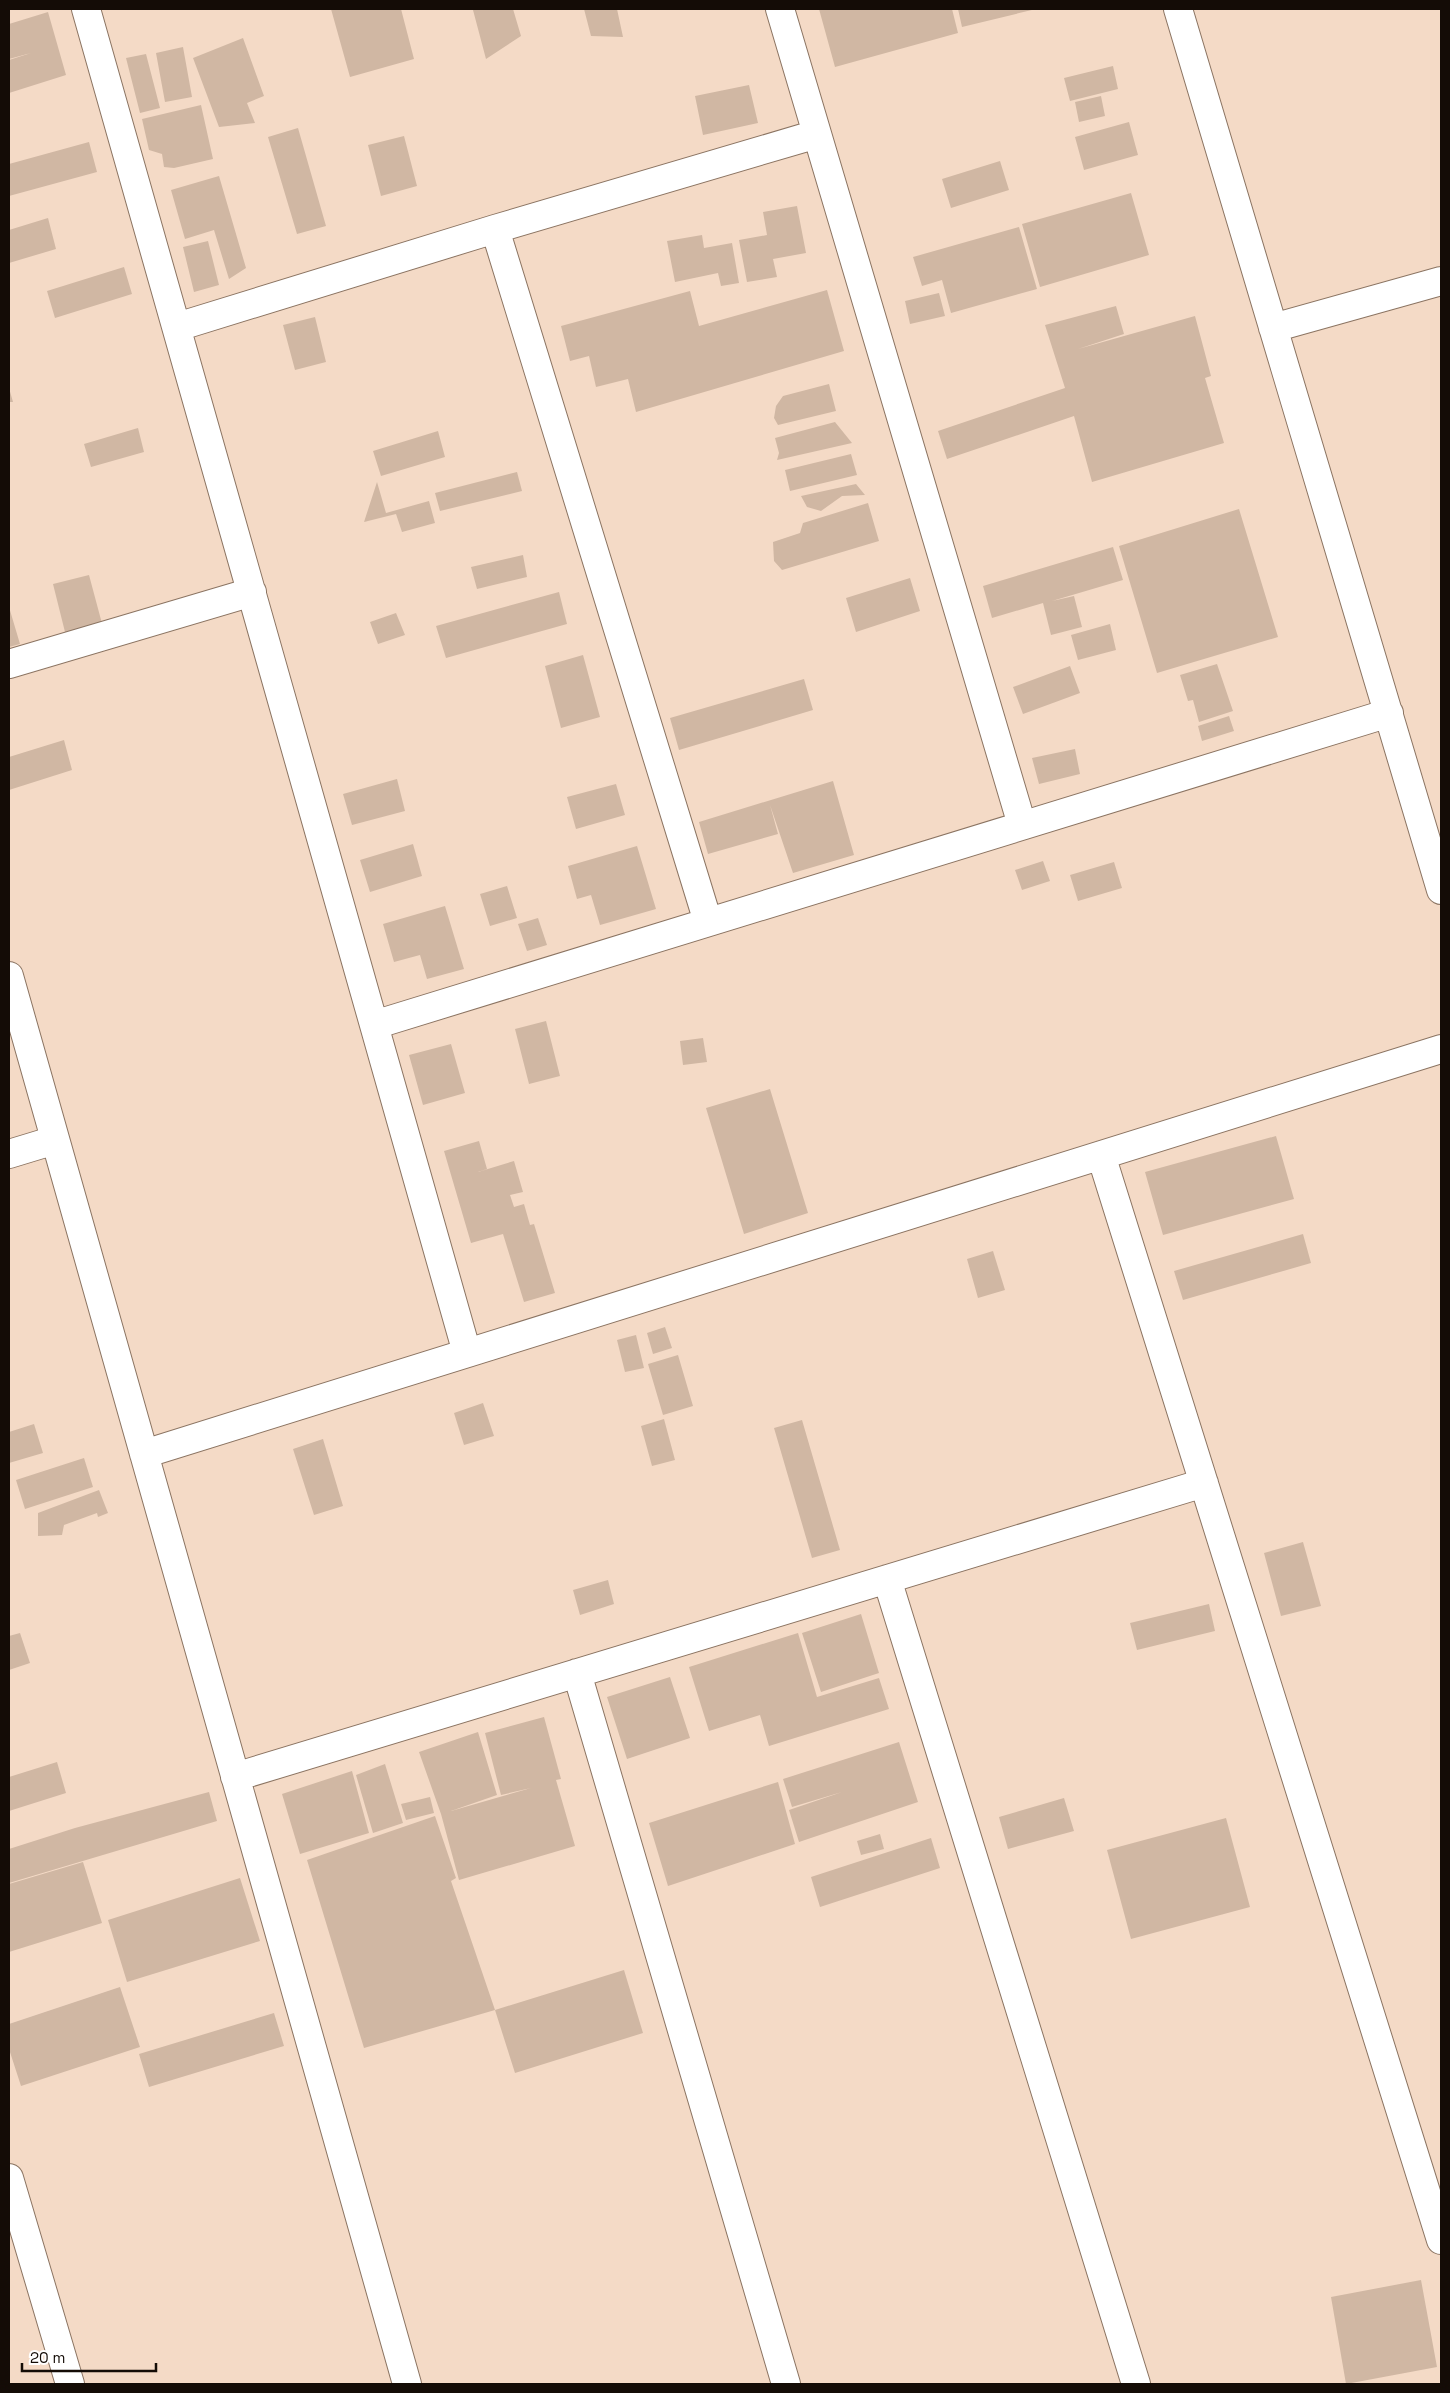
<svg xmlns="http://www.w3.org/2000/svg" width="1450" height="2393" font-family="'Space Grotesk',sans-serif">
<rect width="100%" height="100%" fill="#f4dac6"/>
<path fill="#d0b7a3" d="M331,9H401L414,59L350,77Z
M475,9H513L521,36L486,59L473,10Z
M584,9H617L623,37L591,36Z
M819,9H952L958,33L835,67Z
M958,9H1036L962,27Z
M48,12L66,75L9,93V60L31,53L9,59V24Z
M243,38L264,96L247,103L255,123L219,127L193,58Z
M183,47L192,97L165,102L156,53Z
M146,54L160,108L140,113L126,58Z
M1113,66L1118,89L1070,101L1064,78Z
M749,85L758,123L703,135L695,96Z
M1101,96L1105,116L1079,122L1075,102Z
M201,105L213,159L174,168L164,167L162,154L149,150L142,119Z
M1129,122L1138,155L1084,170L1075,137Z
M298,128L326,226L297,234L268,137Z
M404,136L417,186L381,196L368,145Z
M89,142L97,172L9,196V164Z
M1000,161L1009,190L951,208L942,179Z
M219,176L246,268L229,279L214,230L185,239L171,190Z
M1131,193L1149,255L1040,287L1022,224Z
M797,206L806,253L773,259L777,277L747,282L739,240L767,235L763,212Z
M48,218L56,249L9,263V230Z
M1019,227L1037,289L951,313L942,280L922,286L913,257Z
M702,235L704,248L732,243L739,283L721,286L718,273L675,282L667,241Z
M208,241L219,285L194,292L183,247Z
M124,267L132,294L55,318L47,291Z
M827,290L844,351L636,412L628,379L596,387L589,356L570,361L561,326L690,291L699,326Z
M939,293L945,316L910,324L905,301Z
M1116,306L1124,334L1078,349L1195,316L1211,376L1205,378L1224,443L1092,482L1074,416L947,459L938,431L1065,388L1045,325Z
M315,317L326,362L295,370L283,325Z
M829,384L836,411L778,425L774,418L776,406L783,396Z
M9,388L13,402H9Z
M835,422L852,443L777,460L779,453L775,438Z
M138,428L144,452L91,467L84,444Z
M438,431L445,457L381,476L373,451Z
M851,454L857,475L790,491L785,470Z
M517,472L522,491L440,511L435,493Z
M377,482L386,513L429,501L435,523L402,532L396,514L364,522Z
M856,484L865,495L842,496L821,511L807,507L801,496Z
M868,503L879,541L782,570L774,561L773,542L800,533L803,523Z
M1239,509L1278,637L1157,673L1119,546Z
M1113,547L1123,580L1052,601L1074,596L1082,627L1051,635L1043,603L992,618L983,586Z
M523,555L527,577L477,589L471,567Z
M89,575L104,631L67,640L53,584Z
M910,578L920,611L856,632L846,598Z
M559,592L567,624L446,658L436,626Z
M9,607L20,644L9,647Z
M396,613L405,635L378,644L370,622Z
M1110,624L1116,650L1078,660L1071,635Z
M583,655L600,717L561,728L545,666Z
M1217,664L1233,711L1199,722L1193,700L1188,701L1180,675Z
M1070,666L1080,693L1023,714L1013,687Z
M804,679L813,710L679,750L670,718Z
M1229,716L1234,731L1202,741L1198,726Z
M64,740L72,770L9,790V757Z
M1075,749L1080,774L1039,784L1032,758Z
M397,779L405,811L352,825L343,794Z
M833,781L854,855L793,873L770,805L778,834L708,854L699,822Z
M616,784L625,815L576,829L567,797Z
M413,844L422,876L370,892L360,860Z
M637,846L656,909L600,925L591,895L577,899L568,866Z
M1043,861L1050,881L1022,890L1015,870Z
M1114,862L1122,888L1078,901L1070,875Z
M507,886L517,918L490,926L480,894Z
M445,906L464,969L427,979L420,955L394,962L383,924Z
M538,918L547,945L527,951L518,924Z
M546,1021L560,1076L529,1084L515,1029Z
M703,1038L707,1062L683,1065L680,1041Z
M451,1044L465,1093L423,1105L409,1055Z
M770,1089L808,1213L744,1234L706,1108Z
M1276,1136L1294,1199L1163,1235L1145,1172Z
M479,1141L487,1169L478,1172L514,1161L523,1192L510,1195L514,1207L524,1204L530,1225L534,1224L555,1293L524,1302L503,1234L471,1243L444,1151Z
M1303,1234L1311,1263L1183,1300L1174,1271Z
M993,1251L1005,1290L978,1298L967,1259Z
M665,1327L672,1348L653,1354L647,1333Z
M636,1335L644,1368L625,1372L617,1340Z
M678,1355L693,1406L663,1415L648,1364Z
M483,1403L494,1436L464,1445L454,1413Z
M664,1419L675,1460L652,1466L641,1426Z
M802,1420L840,1550L812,1558L774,1428Z
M34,1424L43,1453L9,1463V1432Z
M323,1439L343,1506L314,1515L293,1449Z
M84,1458L93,1487L25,1509L16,1480Z
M99,1490L108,1513L98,1517L97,1513L64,1525L62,1535L38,1536V1513Z
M1303,1542L1321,1606L1281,1616L1264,1553Z
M608,1580L614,1604L580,1615L573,1590Z
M1209,1604L1215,1631L1137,1650L1130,1623Z
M861,1614L879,1673L821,1692L802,1633Z
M20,1633L30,1663L9,1670V1636Z
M798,1633L817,1697L879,1678L889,1709L769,1746L760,1715L709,1731L689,1667Z
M670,1677L690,1738L627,1759L607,1697Z
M544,1717L561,1779L556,1780L575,1846L459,1880L441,1814L419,1752L478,1732L497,1795L451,1811L531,1788L501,1795L485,1733Z
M899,1742L918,1802L799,1842L789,1810L842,1792L792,1807L783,1779Z
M57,1762L66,1793L9,1811V1777Z
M385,1764L403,1823L373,1833L356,1775Z
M352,1771L369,1833L300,1854L282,1794Z
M778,1782L795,1844L668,1886L649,1823Z
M209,1792L217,1821L9,1883V1849L75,1828Z
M430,1797L434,1813L406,1820L401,1804Z
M1064,1798L1074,1831L1008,1849L999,1817Z
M435,1816L456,1878L451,1881L495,2010L364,2048L307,1860Z
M1226,1818L1250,1907L1131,1939L1107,1850Z
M880,1834L884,1849L861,1855L857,1841Z
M931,1838L940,1868L820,1907L811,1877Z
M83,1862L102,1923L9,1952V1884Z
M240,1878L260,1941L127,1982L108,1920Z
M624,1970L643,2033L515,2073L495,2010Z
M120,1987L140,2047L21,2086L9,2049V2024Z
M274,2013L284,2046L149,2087L139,2054Z
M1421,2280L1437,2367L1346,2384L1331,2297Z"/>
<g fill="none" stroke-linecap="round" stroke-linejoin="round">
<defs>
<path id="minor" d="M86,9L467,1353
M780,9L1022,825
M1178,9L1441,890
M495,229L708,922
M177,327L495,229L817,134
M1273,328L1441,281
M9,664L252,592
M9,976L407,2384
M374,1025L1389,713
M9,1154L55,1140
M1101,1155L1441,2240
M144,1454L1441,1049
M887,1579L1136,2384
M577,1673L786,2384
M235,1777L1204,1483
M9,2178L70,2384"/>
</defs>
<use href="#minor" stroke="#8b7462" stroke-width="30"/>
<use href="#minor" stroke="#fff" stroke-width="28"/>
</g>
<rect width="1450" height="2393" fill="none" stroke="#140c06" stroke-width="20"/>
<path d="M22 2363v8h134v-8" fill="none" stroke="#140c06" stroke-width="2.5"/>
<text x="30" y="2363" font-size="15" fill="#140c06" stroke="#ffffff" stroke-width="4" paint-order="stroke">20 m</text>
</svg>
